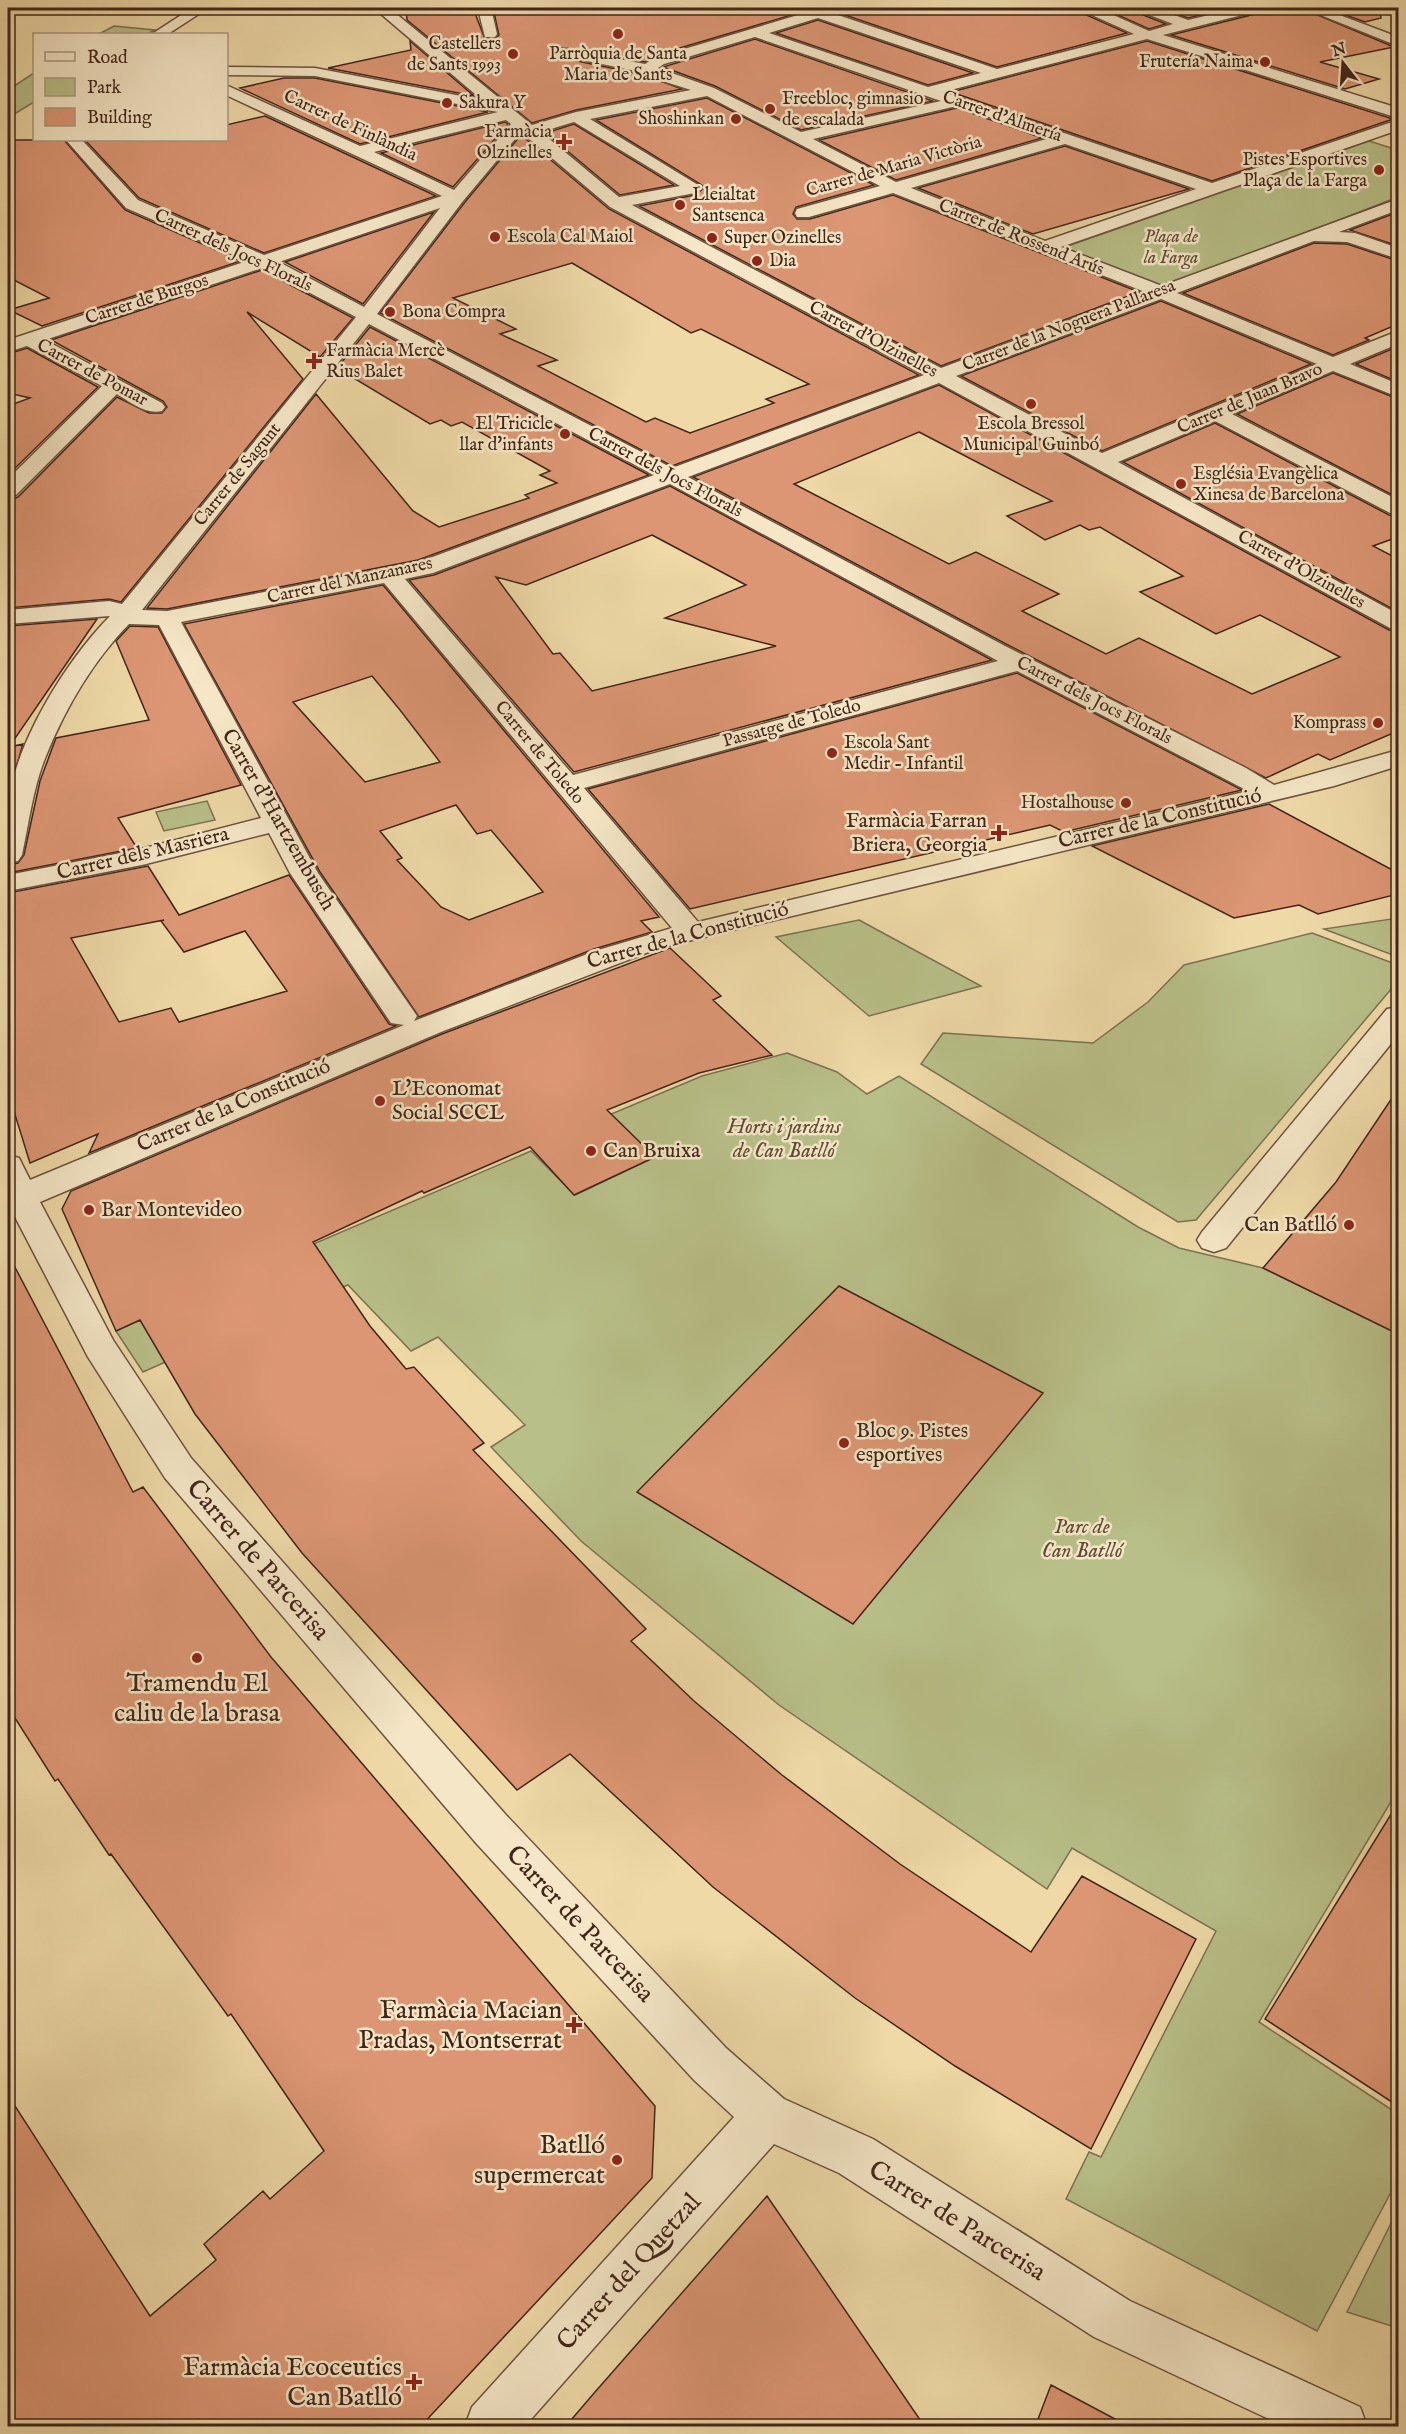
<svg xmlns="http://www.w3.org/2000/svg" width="1406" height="2434" font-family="'IM FELL English',serif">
<rect width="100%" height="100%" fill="#eed9a7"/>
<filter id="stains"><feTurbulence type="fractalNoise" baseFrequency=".00333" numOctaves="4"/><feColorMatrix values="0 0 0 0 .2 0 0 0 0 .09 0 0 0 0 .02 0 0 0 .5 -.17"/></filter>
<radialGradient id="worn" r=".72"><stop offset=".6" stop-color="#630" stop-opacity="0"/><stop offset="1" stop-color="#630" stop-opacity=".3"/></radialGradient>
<path fill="#b8bf88" stroke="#7c7252" stroke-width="1.5" d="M114,26L155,30L147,34H99Z
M34,73V102L8,118V90Z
M1369,141L1398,150V197L1180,282L1157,287L1062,248Z
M207,801L215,820L164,831L156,812Z
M1398,918V957L1324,929Z
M859,920L981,986L869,1016L776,937Z
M1312,933L1398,965V981L1196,1220L1178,1222L921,1064L943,1033L1093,1043L1148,1002L1184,965Z
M787,1053L837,1072L867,1094L899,1076L1138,1227L1179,1248L1263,1268L1398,1334V1790L1259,2022L1398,2114V2179L1317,2331L1066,2199L1089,2152L1101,2157L1216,1931L1072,1848L1047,1889L779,1705L581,1541L491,1447L525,1425L438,1337L411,1351L348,1285L255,1322L143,1372L116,1331L229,1280L531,1151L575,1195L655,1157L609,1115L702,1076Z
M1398,2209V2328L1347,2312Z"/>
<path fill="#dc9674" stroke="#41251b" stroke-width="1.5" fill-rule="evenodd" d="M406,8H473L485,39H495L499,35L493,8H815L653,56L645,62L562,48V58L645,75L682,89L576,110L532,123L407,20Z
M859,8H1080L1082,13L1127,33L997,67L845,15L856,13Z
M1102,8H1136L1138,13L1166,24L1149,29Z
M1160,8H1231L1188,18Z
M1261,8H1301L1394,47L1320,62L1379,79L1345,89L1171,35L1259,13Z
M1326,8H1380L1381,18L1365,22Z
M818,20L973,73L928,85L776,33Z
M755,39L933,101L801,130L715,86L663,67Z
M410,41L474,96L328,68L411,50Z
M1147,41L1393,119L1212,181L951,92Z
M284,78H315L488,112L360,144L240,88Z
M707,98L874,185L796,207L793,214L797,219H810L893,195L1139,292L941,366L639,206L695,195L705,187L596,120Z
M957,108L1042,138L896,180L819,140Z
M265,116L436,196L264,253L139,198L85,140H226V125Z
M505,122L508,124L453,187L381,153Z
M574,124L674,185L620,195L546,133Z
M521,135L609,209L919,375L672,466L380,313L465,202ZM572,263L691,333L701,329L809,384L766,399L774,403L690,433L655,418L646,422L538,366L557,360L500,334L516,329L453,298Z
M8,140H64L125,210L241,261L42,326L9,310L49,298L8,277Z
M1065,146L1189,189L1033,234L918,188Z
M434,212L363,304L285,262Z
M1398,212V246L1350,230Z
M1314,243L1347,244L1398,261V324L1365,338L1369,340L1333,355L1183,293Z
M262,270L353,318L320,357L247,312L303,379L121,602L109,599L8,608V501L18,497L117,397L149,413H162L167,407L163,401L51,340Z
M1161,301L1311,364L1102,451L961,376Z
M370,327L649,475L418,560L167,609L147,608L316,394L413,511L439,527L529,498L525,495L557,483L540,475L550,471L462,422L451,426L441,420L430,424L337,368Z
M27,348L98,387L8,475V406L30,398L8,393V354Z
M1392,349L1398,351V382L1356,364Z
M1333,373L1398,399V498L1237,414Z
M939,385L1389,630L1398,632V731L1330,760L1318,754L1266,778L1006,644L693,477ZM919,432L1052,501L1007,516L1045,540L1080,525L1089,530L1100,527L1183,576L1140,592L1216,634L1260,615L1340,657L1252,694L1139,638L1106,654L1022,611L1059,594L976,552L949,564L794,484Z
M1215,423L1389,515L1398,516V537L1373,546L1398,559V612L1123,462Z
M670,486L988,658L992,660L574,772L409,580L434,575ZM652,535L746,585L665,618L776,646L592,691L560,653L553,654L496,577L526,585Z
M383,585L659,917L641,921L652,932L594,949L419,1017L320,872L184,624ZM372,676L400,710L440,762L365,782L293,702ZM456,805L477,834L491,830L543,892L469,920L441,907L397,860L402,858L380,831Z
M97,619L9,747L23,744L8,795V626Z
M130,626L158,627L241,785L118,818L137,848L8,873V865L18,863L24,855L40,781L56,738L149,720L116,641Z
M1017,673L1242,790L1064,832L1050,825L690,909L588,789Z
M1269,804L1398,873V894L1318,914L1299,905L1234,918L1092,846Z
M148,866L179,915L289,875L389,1024L396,1026L89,1153L98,1134L30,1163L8,1092V893ZM164,920L161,921L184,952L245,931L287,991L179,1022L171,1008L119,1022L71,938Z
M670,948L721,996L713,1000L772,1055L699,1073L607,1110L655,1157L574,1195L530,1147L424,1193L422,1191L313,1242L370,1326L406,1369L414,1367L484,1443L473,1450L646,1629L631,1641L694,1701L782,1775L900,1864L1031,1952L1082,1876L1196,1939L1091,2149L955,2066L855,1998L713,1887L570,1754L517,1790L302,1553L195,1414L140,1320L116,1331L62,1209L71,1191L442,1034Z
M1398,1089V1334L1263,1268L1336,1182Z
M8,1254L133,1492L143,1487L271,1657L655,2106L652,2178L420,2427H8V2095L150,2316L216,2260L204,2244L263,2191L270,2199L324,2151L231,2014L228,2016L111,1854L109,1855L58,1779L55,1781L8,1707Z
M839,1286L1043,1393L853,1624L637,1492Z
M1398,1803V2106L1265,2019Z
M767,2196L925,2427H565L595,2392Z
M1051,2385L1130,2427H1035Z"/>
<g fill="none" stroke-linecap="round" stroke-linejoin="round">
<defs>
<path id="street" d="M192,8H208L168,34H152Z
M374,8H389L532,125L576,112L691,90L653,78L646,73L562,56V50L567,49L645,64L654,58L818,9L857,8L856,11L835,14L997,69L1134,34L1083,11L1082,8H1098L1149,31L1173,24L1139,11L1138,8H1155L1188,20L1239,8H1259L1258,11L1163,35L1398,108V118L1147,39L943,92L1212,183L1398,120V130L1061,247L1162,286L1398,199V210L1339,232L1355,233L1398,248V259L1347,242L1314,241L1177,293L1333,357L1398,331V344L1350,364L1398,384V397L1333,371L1232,414L1398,500V514L1390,513L1215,421L1118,462L1398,614V630L1390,628L939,383L688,477L1005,646L1246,768L1274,785L1398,750V766L1334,786L659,948L441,1032L40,1202L113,1340L191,1458L506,1815L726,2048L784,2099L873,2139L1130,2301L1360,2407L1367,2426H1284L1094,2337L839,2173L774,2144L525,2426H465L472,2407L734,2117L694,2080L476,1843L165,1478L88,1357L13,1213L8,1214V1155L19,1158L30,1180L404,1025L391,1023L290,873L269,833L142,865L8,891V875L141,849L261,818L159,625L129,624C93,661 65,709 46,756C33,787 29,823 22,855L18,861L8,863C8,844 5,822 8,803C17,740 66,661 110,616L8,624V610L109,601L122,604L356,317L262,268L45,340L162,403L165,407L162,411C146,415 130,402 117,394L16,495L8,496V479L102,386L27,346L8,352V340L247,261L126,208L66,140H82L138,200L264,255L442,196L226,95V85L360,146L498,112L315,76L226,75V67L315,68L482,100ZM818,18L981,73L928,87L769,33ZM755,37L941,101L801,132L714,88L658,68L664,64ZM707,96L880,186L797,209L795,213L797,217H809L893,193L1145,292L941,368L632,205L695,193L703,188L590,119ZM957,106L1050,138L896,182L813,139ZM506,120L511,124L454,190L374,152ZM574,122L680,186L619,197L541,132ZM521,132L610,207L924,375L672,468L377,314L463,201ZM1065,144L1196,189L1045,241L911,188ZM440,208L364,307L279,262ZM1161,299L1317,364L1102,453L956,376ZM369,324L654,475L419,562L167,611L142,610ZM670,484L989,656L998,661L573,775L405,579L433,573ZM384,583L672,928L595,951L414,1021L417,1016L318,873L181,622ZM1017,671L1248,791L698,922L584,788Z
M475,8H491L497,34L495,37H485L479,13Z
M1303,8H1321L1398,37V46Z
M1398,1007V1035L1226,1248L1214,1252L1202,1248L1197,1240L1202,1232L1387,1009Z"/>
</defs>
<use href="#street" stroke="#6c523e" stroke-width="3"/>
<use href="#street" fill="#f4e6c6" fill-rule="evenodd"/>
</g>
<g fill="#8f2418" stroke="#f4e6c6" stroke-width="2">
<circle cx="618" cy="34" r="6"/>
<circle cx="513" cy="54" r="6"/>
<circle cx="1265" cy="62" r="6"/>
<circle cx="447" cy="103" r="6"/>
<circle cx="770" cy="109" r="6"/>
<circle cx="736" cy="119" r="6"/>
<path d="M561 133h6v6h6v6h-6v6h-6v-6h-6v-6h6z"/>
<circle cx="1379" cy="170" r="6"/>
<circle cx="680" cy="205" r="6"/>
<circle cx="495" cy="237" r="6"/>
<circle cx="712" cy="238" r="6"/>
<circle cx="757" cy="261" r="6"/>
<circle cx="390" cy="312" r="6"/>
<path d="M311 352h6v6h6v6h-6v6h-6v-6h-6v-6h6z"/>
<circle cx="1031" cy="404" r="6"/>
<circle cx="565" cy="434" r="6"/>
<circle cx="1181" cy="484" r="6"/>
<circle cx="1378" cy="723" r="6"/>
<circle cx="832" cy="753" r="6"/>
<circle cx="1126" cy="803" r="6"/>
<path d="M996 824h6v6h6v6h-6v6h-6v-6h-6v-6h6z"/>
<circle cx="380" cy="1101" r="6"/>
<circle cx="591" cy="1151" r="6"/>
<circle cx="89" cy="1210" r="6"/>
<circle cx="1349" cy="1225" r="6"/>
<circle cx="844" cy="1443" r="6"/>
<circle cx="197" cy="1658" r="6"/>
<path d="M571 2016h6v6h6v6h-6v6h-6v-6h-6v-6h6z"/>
<circle cx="617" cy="2160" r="6"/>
<path d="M411 2373h6v6h6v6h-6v6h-6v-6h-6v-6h6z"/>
</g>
<g text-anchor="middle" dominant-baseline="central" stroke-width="5" stroke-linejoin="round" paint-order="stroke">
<g font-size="18" fill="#41251b" stroke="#f4e6c6" text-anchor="start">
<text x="501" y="44" text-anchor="end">Castellers<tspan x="501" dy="21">de Sants 1993</tspan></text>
<text x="618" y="54" text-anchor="middle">Parròquia de Santa<tspan x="618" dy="21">Maria de Sants</tspan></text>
<text x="1253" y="62" text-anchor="end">Frutería Naima</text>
<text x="782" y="99">Freebloc, gimnasio<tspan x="782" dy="21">de escalada</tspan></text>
<text x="459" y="103">Sakura Y</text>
<text x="724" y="119" text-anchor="end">Shoshinkan</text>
<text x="552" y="132" text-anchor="end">Farmàcia<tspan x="552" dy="21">Olzinelles</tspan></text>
<text x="1367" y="160" text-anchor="end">Pistes Esportives<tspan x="1367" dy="21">Plaça de la Farga</tspan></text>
<text x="692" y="195">Lleialtat<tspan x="692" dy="21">Santsenca</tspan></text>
<text x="507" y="237">Escola Cal Maiol</text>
<text x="724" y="238">Super Ozinelles</text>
<text x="769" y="261">Dia</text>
<text x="402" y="312">Bona Compra</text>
<text x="326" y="351">Farmàcia Mercè<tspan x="326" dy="21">Rius Balet</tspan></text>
<text x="553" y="424" text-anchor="end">El Tricicle<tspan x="553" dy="21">llar d'infants</tspan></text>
<text x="1031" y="424" text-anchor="middle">Escola Bressol<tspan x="1031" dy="21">Municipal Guinbó</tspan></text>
<text x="1193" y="474">Església Evangèlica<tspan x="1193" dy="21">Xinesa de Barcelona</tspan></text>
<text x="1366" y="723" text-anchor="end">Komprass</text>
<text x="844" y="743">Escola Sant<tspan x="844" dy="21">Medir - Infantil</tspan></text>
<text x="1114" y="803" text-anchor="end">Hostalhouse</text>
</g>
<g font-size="18" fill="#41251b" stroke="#f4e6c6">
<text transform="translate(1002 117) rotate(19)">Carrer d'Almería</text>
<text transform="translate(350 126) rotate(25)">Carrer de Finlàndia</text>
<text transform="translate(894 167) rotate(-16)">Carrer de Maria Victòria</text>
<text transform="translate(1021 238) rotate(22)">Carrer de Rossend Arús</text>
<text transform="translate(233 251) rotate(25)">Carrer dels Jocs Florals</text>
<text transform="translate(147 300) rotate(-18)">Carrer de Burgos</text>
<text transform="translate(1069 326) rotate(-21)">Carrer de la Noguera Pallaresa</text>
<text transform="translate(873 340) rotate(28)">Carrer d'Olzinelles</text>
<text transform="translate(92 373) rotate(28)">Carrer de Pomar</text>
<text transform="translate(1250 399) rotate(-23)">Carrer de Juan Bravo</text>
<text transform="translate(665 473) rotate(28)">Carrer dels Jocs Florals</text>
<text transform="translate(238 475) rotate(-51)">Carrer de Sagunt</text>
<text transform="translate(1301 570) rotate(29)">Carrer d'Olzinelles</text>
<text transform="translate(350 581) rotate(-12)">Carrer del Manzanares</text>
<text transform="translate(1094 701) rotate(27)">Carrer dels Jocs Florals</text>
<text transform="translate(792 724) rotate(-15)">Passatge de Toledo</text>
<text transform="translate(539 753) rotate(50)">Carrer de Toledo</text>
</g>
<g font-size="18" font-style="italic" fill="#5f4c36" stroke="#f4e6c6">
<text x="1171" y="237">Plaça de<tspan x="1171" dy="21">la Farga</tspan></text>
</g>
<g font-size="21" fill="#41251b" stroke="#f4e6c6">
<text transform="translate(1160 819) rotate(-13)">Carrer de la Constitució</text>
<text transform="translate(278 820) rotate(60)">Carrer d'Hartzembusch</text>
<text transform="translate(143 854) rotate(-13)">Carrer dels Masriera</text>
<text transform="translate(688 936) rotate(-15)">Carrer de la Constitució</text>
<text transform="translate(234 1106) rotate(-23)">Carrer de la Constitució</text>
</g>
<g font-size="21" fill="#41251b" stroke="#f4e6c6" text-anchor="start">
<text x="987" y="821" text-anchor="end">Farmàcia Farran<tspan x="987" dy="24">Briera, Georgia</tspan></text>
<text x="392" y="1089">L'Economat<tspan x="392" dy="24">Social SCCL</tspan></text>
<text x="603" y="1151">Can Bruixa</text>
<text x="101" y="1210">Bar Montevideo</text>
<text x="1337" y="1225" text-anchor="end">Can Batlló</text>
<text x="856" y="1431">Bloc 9. Pistes<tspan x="856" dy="24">esportives</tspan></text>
</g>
<g font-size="21" font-style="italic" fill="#5f4c36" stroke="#f4e6c6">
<text x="784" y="1127">Horts i jardins<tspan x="784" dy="24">de Can Batlló</tspan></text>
<text x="1082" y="1527">Parc de<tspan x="1082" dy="24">Can Batlló</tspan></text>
</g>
<g font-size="26" fill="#41251b" stroke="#f4e6c6">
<text transform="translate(258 1560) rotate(49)">Carrer de Parcerisa</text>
<text transform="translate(580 1924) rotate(47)">Carrer de Parcerisa</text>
<text transform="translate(957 2221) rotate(32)">Carrer de Parcerisa</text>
<text transform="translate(629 2272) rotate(-48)">Carrer del Quetzal</text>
</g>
<g font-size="26" fill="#41251b" stroke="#f4e6c6" text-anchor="end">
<text x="197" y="1683" text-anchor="middle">Tramendu El<tspan x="197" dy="30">caliu de la brasa</tspan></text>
<text x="562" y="2010">Farmàcia Macian<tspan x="562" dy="30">Pradas, Montserrat</tspan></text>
<text x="605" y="2145">Batlló<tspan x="605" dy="30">supermercat</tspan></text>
<text x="402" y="2367">Farmàcia Ecoceutics<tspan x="402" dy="30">Can Batlló</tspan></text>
</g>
</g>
<rect width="1406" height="2434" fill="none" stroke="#eed9a7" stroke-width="30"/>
<rect x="9" y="9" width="1388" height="2416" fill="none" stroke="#41251b" stroke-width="3"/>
<rect x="15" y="15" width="1376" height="2404" fill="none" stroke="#41251b" stroke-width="1.5"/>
<rect x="33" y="33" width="195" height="108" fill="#f4e6c6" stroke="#ac9982" stroke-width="1.5"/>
<rect x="45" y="52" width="30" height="9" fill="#f4e6c6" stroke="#ac9982" stroke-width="1.5"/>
<text x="87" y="63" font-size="18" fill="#41251b">Road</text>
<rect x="45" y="78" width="30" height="18" fill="#b8bf88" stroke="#ac9982" stroke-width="1.5"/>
<text x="87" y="93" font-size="18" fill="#41251b">Park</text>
<rect x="45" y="108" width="30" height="18" fill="#dc9674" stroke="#ac9982" stroke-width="1.5"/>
<text x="87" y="123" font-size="18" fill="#41251b">Building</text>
<g transform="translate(1343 63) rotate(343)" stroke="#f4e6c6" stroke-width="4.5" paint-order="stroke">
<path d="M0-4.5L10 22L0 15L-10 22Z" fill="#41251b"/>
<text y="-9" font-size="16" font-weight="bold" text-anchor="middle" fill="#41251b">N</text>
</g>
<rect width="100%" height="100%" filter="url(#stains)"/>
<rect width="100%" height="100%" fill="url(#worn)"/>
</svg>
